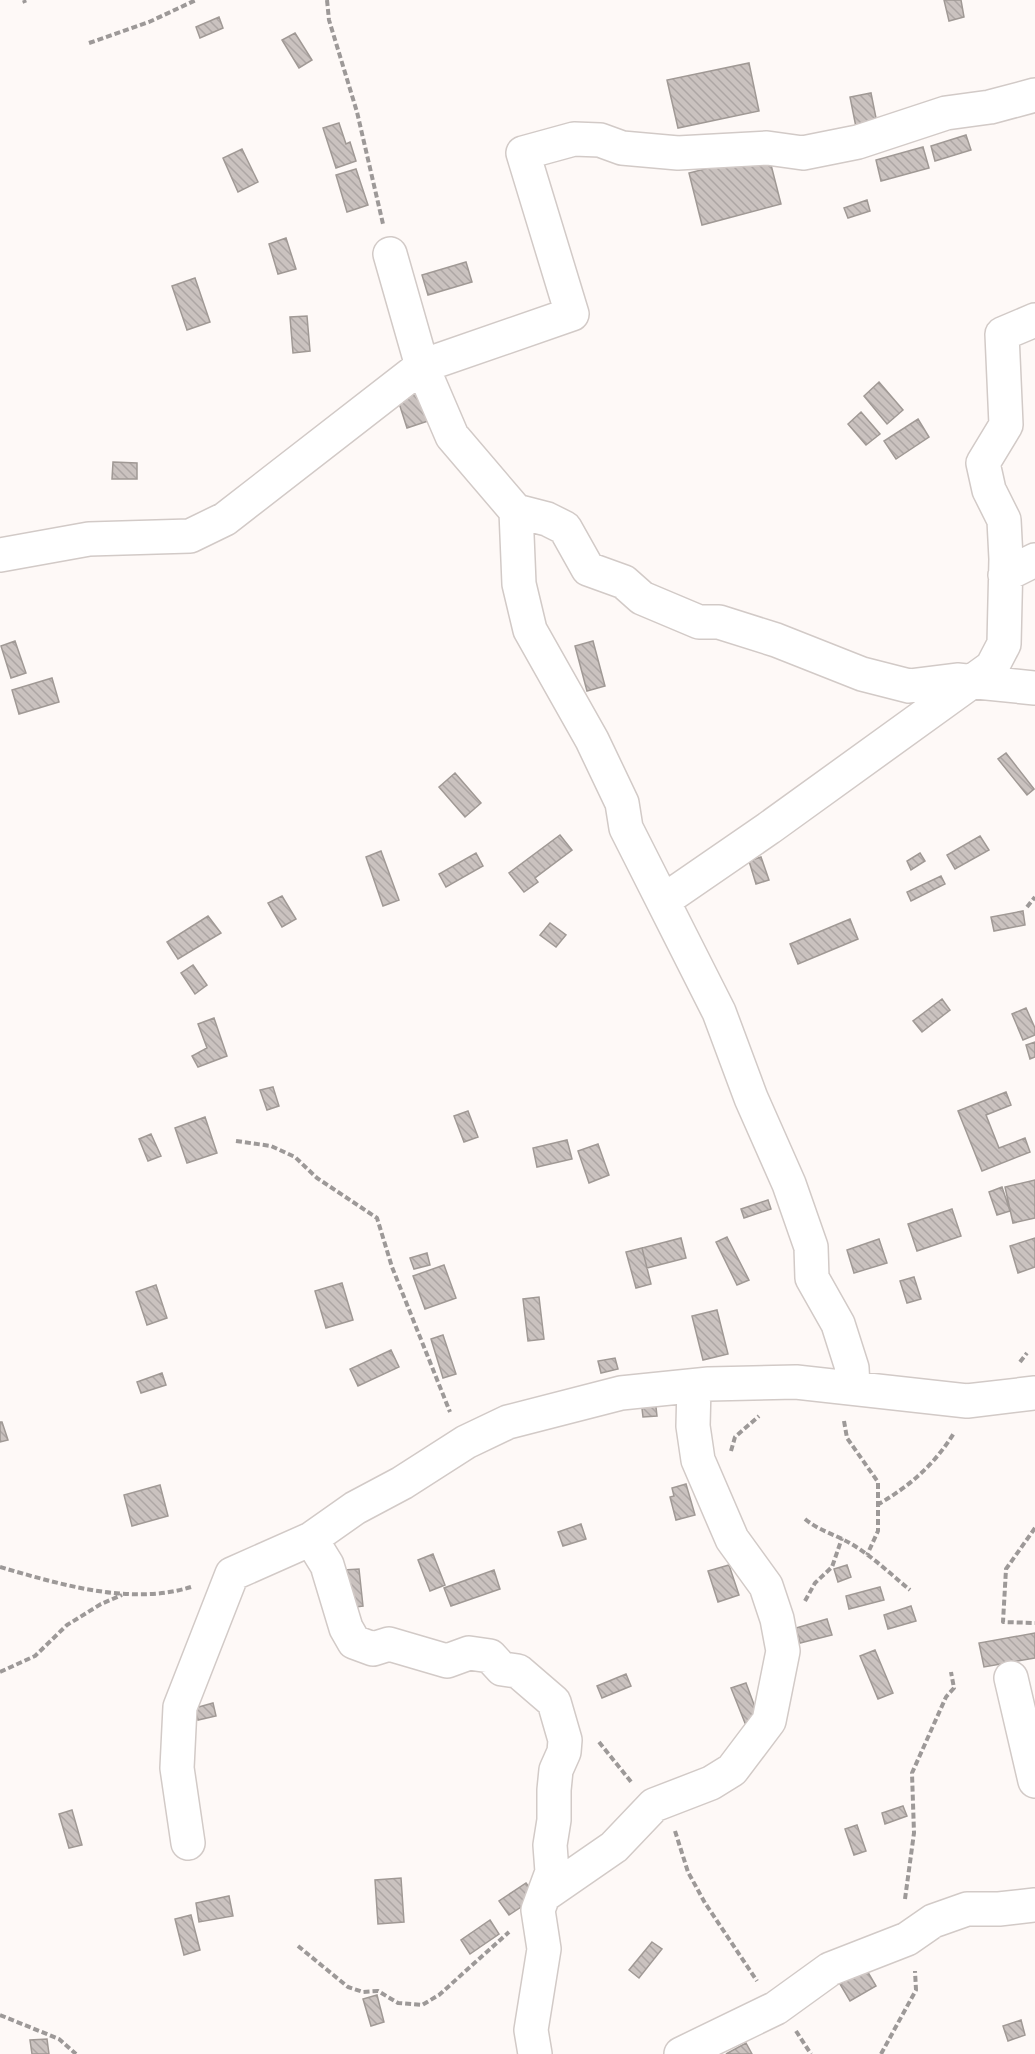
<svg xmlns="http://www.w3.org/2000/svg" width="1035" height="2054" font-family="Roboto,sans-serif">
<defs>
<pattern id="building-back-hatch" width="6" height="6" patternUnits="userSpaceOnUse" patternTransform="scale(1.5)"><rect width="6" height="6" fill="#cac2bf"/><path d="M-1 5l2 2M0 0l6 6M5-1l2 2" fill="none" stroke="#ada6a4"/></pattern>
</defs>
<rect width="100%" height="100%" fill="#fef9f7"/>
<path fill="url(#building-back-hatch)" stroke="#a09995" stroke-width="1.5" d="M944,0H961L964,17L949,21Z
M219,17L223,28L200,38L196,27Z
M295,33L312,60L299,68L282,40Z
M749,63L759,111L678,128L667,80Z
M871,93L877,123L856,127L850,97Z
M339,123L346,144L350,142L356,161L336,168L323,128Z
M966,135L971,150L935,161L931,146Z
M923,147L929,168L881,181L876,160Z
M242,149L258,182L238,192L223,158Z
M768,153L781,204L702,225L689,173Z
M356,169L368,205L347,212L336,175Z
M867,200L870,211L848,218L844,208Z
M286,238L296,269L278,274L269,244Z
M466,262L472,282L428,295L422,275Z
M195,278L210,322L187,330L172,286Z
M307,316L310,351L293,353L290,317Z
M879,382L903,410L887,424L864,396Z
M419,393L428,421L407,428L398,400Z
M861,412L880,434L866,445L848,424Z
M918,419L929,437L896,459L884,441Z
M113,462L137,463V479H112Z
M15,641L26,673L11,678L1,646Z
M593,641L605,686L587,691L575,646Z
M52,678L59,702L19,714L12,690Z
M1006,753L1034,789L1027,795L998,759Z
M455,773L481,803L465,817L439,787Z
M560,835L572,850L535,878L538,882L524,892L509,873Z
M980,836L989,850L955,869L947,855Z
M381,851L399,900L383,906L366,857Z
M476,853L483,866L446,887L439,874Z
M920,853L925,861L911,870L907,861Z
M761,857L769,880L756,884L749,861Z
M941,876L945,884L911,901L907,892Z
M282,896L296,919L282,927L268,903Z
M1023,911L1025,925L994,931L991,917Z
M208,916L221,933L178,959L167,942Z
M850,919L858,939L798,964L790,944Z
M550,923L566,935L556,947L540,935Z
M193,965L207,985L195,994L181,973Z
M942,999L950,1010L922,1032L913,1021Z
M1026,1008L1035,1028V1035L1023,1040L1012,1014Z
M214,1018L227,1056L198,1067L192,1056L207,1048L198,1024Z
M1035,1042V1057L1030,1059L1026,1045Z
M273,1087L279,1106L267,1110L260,1090Z
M1006,1092L1011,1105L986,1115L999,1148L1025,1138L1030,1152L982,1171L958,1111Z
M468,1111L478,1137L464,1142L454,1116Z
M205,1117L217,1153L187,1163L175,1128Z
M151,1134L161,1156L148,1161L139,1139Z
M567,1140L572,1159L537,1167L533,1148Z
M598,1144L609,1175L589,1183L578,1151Z
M1035,1180V1218L1013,1223L1005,1187Z
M1002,1187L1010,1211L997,1215L989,1192Z
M768,1200L771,1209L744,1218L741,1209Z
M952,1209L961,1236L917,1251L908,1224Z
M727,1237L749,1280L737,1285L716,1242Z
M681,1238L686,1258L647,1268L642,1248Z
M1035,1238V1267L1018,1273L1010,1246Z
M879,1239L887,1263L854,1273L847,1250Z
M642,1248L651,1284L636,1288L626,1252Z
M427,1253L430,1265L414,1269L410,1258Z
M444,1265L456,1298L425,1309L413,1276Z
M914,1277L921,1299L907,1303L900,1281Z
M342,1283L353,1320L326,1328L315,1291Z
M156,1285L167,1318L147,1325L136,1292Z
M539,1297L544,1339L528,1341L523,1299Z
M717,1310L728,1354L703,1360L692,1316Z
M443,1335L456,1374L443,1378L431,1339Z
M391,1350L399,1367L358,1386L350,1369Z
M615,1358L618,1369L601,1373L598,1361Z
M162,1373L166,1385L141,1393L137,1382Z
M655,1398L657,1416L643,1417L641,1400Z
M0,1422H2L8,1440L0,1442Z
M686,1484L695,1515L676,1520L670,1497L674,1496L672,1488Z
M160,1485L168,1516L132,1526L124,1495Z
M581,1524L586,1539L563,1546L558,1532Z
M433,1554L445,1585L430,1591L418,1560Z
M729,1565L739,1595L718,1602L708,1571Z
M847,1565L851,1577L838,1582L834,1569Z
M359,1569L363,1606L348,1608L344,1570Z
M494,1570L500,1589L451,1606L444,1588Z
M880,1587L884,1600L849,1609L846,1596Z
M911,1606L916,1621L888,1629L884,1615Z
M827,1619L832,1635L800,1643L796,1628Z
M1035,1633V1658L984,1667L979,1643Z
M875,1650L893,1693L878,1699L860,1656Z
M626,1674L631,1686L602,1698L597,1686Z
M746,1683L759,1718L745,1723L731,1688Z
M213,1703L216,1716L198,1720L195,1708Z
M903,1806L907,1816L885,1824L882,1813Z
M72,1810L82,1845L69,1848L59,1814Z
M857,1825L866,1851L854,1855L845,1829Z
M401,1878L404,1922L378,1924L375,1880Z
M526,1883L536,1897L509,1915L499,1901Z
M229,1896L233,1916L199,1922L196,1903Z
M191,1915L200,1950L184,1955L175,1919Z
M490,1920L499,1934L470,1954L461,1940Z
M652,1942L662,1949L639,1978L629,1970Z
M866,1969L876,1986L850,2001L840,1984Z
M377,1995L384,2022L371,2026L363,1999Z
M1021,2020L1025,2035L1008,2041L1003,2026Z
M47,2039L49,2054H32L30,2040Z
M746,2043L752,2054H726Z"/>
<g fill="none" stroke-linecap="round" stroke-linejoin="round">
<defs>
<path id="street" d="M390,254L422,366L452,436L516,511L519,584L530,630L592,740L622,803L626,828L719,1012L751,1098L789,1184L811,1247L812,1278L838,1324L852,1368L853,1387
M516,511L547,519L565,528L588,569L624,582L642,598L699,622H719L776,640L862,674L909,686L957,680L1035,688
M0,555L89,539L190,536L225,519L422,366L572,314L523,153L574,139L600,140L622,148L678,153L767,148L803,153L858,142L946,113L990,107L1035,95
M1005,575L1035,560
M663,901L769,828L992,667L1004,644L1006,559L1004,520L989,490L983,463L1006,425L1002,334L1035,320
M311,1539L327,1565L346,1628L354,1642L373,1649L389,1644L447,1661L469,1653L490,1656L502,1669L518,1671L554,1702L565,1740L564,1752L556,1770L554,1790V1820L550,1845L552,1872L538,1910L544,1949L531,2030L535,2054
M1011,1678L1035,1781
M188,1843L177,1768L180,1707L232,1574L311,1539L355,1508L402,1483L466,1442L508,1422L621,1393L709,1384L796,1382L967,1401L1035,1393
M546,1894L614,1847L654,1805L711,1783L732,1770L769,1721L783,1651L777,1619L766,1586L732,1539L698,1460L693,1426L694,1386
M681,2054L776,2008L830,1969L907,1939L933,1921L967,1909H999L1035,1905"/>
</defs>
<use href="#street" stroke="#d2cac7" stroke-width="36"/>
<path stroke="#9d9998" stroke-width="4" stroke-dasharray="6 3" stroke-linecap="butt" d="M24,0L25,3
M327,0L329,20L357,112L383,224
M89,43L149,22L196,0
M1027,907L1035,897
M236,1141L271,1146L295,1157L317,1178L377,1218L392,1267L450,1412
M1020,1362L1027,1353
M844,1421L847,1438L878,1482V1531L867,1555
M731,1451L735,1437L759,1416
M877,1505C910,1486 934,1465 954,1433
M805,1519C817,1529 828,1532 842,1539C867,1551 888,1572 910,1590
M1035,1528L1006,1569L1003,1622L1035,1623
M0,1567C59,1584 130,1606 191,1587
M805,1601L815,1583L832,1567L842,1538
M0,1672L35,1656L67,1625L101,1604L122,1595
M599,1742L632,1783
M675,1831L688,1872L705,1903L757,1981
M905,1899L914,1833L912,1773L946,1697L954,1688L951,1672
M298,1946L348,1987L363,1992L378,1991L398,2003L422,2005L439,1995L509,1932
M0,2015L59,2039L76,2054
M796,2031L811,2054
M881,2054L916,1990L915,1971"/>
<use href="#street" stroke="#fff" stroke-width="33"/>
</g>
</svg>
